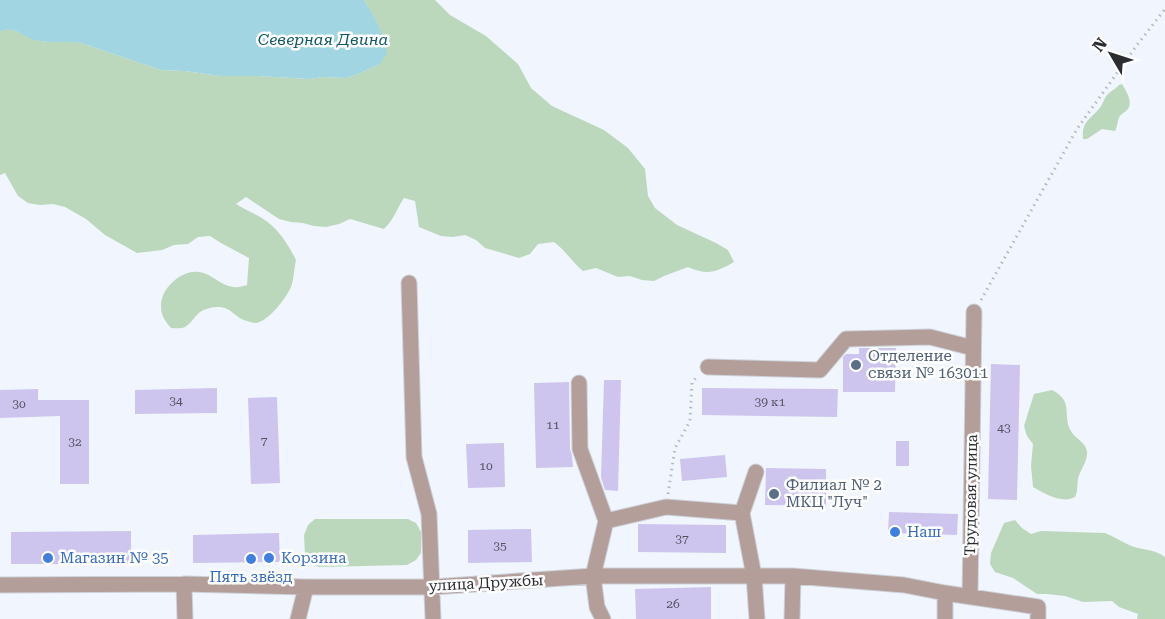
<svg xmlns="http://www.w3.org/2000/svg" width="1165" height="619" font-family="'Roboto Serif',serif">
<rect width="100%" height="100%" fill="#f1f5fe"/>
<path fill="#bbd8bd" d="M364,0H435L450,15L486,36L518,64L531,88L552,106L604,130L628,148L645,169L648,196L655,208L677,225L716,243L728,250L734,262C716,272 708,276 688,267L664,276L654,281L642,280L630,276L618,277L596,268L583,271C572,262 565,250 554,242L538,244L530,254L519,258L485,248L476,240L465,235L453,237L441,236L419,227L415,201L404,198C396,210 395,218 384,229L350,219L339,224L326,227L314,226L303,223L291,222L279,219L246,197L236,204C245,210 254,213 262,218C278,228 288,244 296,260C294,268 294,279 291,287C286,298 269,321 256,323C253,323 250,322 247,321C232,317 231,303 210,308C195,311 196,320 185,327C181,329 176,328 171,328C166,322 161,316 161,307C160,289 181,270 198,272C212,273 219,285 233,287C237,288 243,286 247,285L249,258L221,243L210,236L198,237L188,244L174,245L162,250L137,253L105,235L86,219L65,207L53,204L40,205L28,203L18,196L5,173L0,175V32L3,30L10,29L45,42L69,41L81,43L161,70L185,71L220,76H257L310,79L322,77L346,78L358,74L380,64L374,17Z
M1122,84C1126,91 1133,101 1128,109C1126,112 1122,113 1120,116C1117,120 1118,126 1115,131L1102,129L1087,139H1083C1082,122 1088,121 1098,110C1102,106 1103,102 1105,98C1109,91 1115,90 1119,85Z
M1052,390C1076,402 1060,417 1073,434C1078,440 1086,443 1087,452C1088,461 1080,470 1078,479C1077,486 1078,491 1075,497C1062,504 1045,494 1033,487L1031,466L1033,444L1027,436L1024,426L1034,394Z
M315,519H408L416,523L421,532V553L416,560L407,565L319,567L309,563L305,555L304,535L308,525Z
M1015,520L1022,528L1031,534L1041,531L1105,533C1113,536 1119,540 1127,544C1140,551 1154,548 1165,557V619H1137L1138,614L1119,607L1112,601L1083,602L1065,596L1047,594H1037L1013,578L995,572L990,564L991,553L1004,523Z"/>
<path fill="#a0d5e1" d="M0,0H364C375,17 384,34 387,54L380,64L358,74L346,78L322,77L310,79L257,76H220L185,71L161,70L81,43C65,40 48,45 32,39C21,35 12,25 0,32Z"/>
<path fill="#cdc5ee" d="M859,348H896L895,392H843V357L846,354H859Z
M991,364L1020,365L1017,500L988,499Z
M604,380H621L618,491L605,490L601,477Z
M569,382L570,449L572,456L573,467L536,468L534,383Z
M217,388V413L135,414V390Z
M702,388L838,389L837,417L702,415Z
M38,389V400H89V484H60V416L0,418V390Z
M277,397L280,483L251,484L248,398Z
M896,441H909V466H896Z
M504,443L505,487L468,488L466,444Z
M725,455L727,477L682,481L680,459Z
M766,468L826,469V506L765,505Z
M889,512L958,514L957,535L888,533Z
M638,524L726,525V553L638,552Z
M531,529L532,562L468,563V530Z
M131,531V564H11V532Z
M279,533L280,562L193,563V535Z
M711,587V619H636L635,589Z"/>
<g fill="none" stroke-linecap="round" stroke-linejoin="round">
<defs>
<path id="minor" d="M409,283L414,457L429,514L433,619
M708,367L820,370L846,339L930,337L973,348
M579,383L580,449L606,521L593,576L597,607L603,619
M742,513L756,472
M606,521L666,507L742,513L754,576L757,619
M184,584L185,619
M0,585L184,584L306,587H433L593,576H793L904,585L945,593L1038,607V619
M970,596L974,312
M298,619L306,587
M792,619L793,576
M945,619V593"/>
</defs>
<use href="#minor" stroke="#cdd1d9" stroke-width="17"/>
<path stroke="#b4b8bf" stroke-width="3" stroke-dasharray="1.5 4.5" stroke-linecap="butt" d="M981,300L1077,129L1137,45L1165,9
M668,494L675,448L690,421L692,382L698,376"/>
<use href="#minor" stroke="#b39e9a" stroke-width="15"/>
</g>
<g fill="#5c6f8a" stroke="#fff" stroke-width="2">
<circle cx="856" cy="365" r="6"/>
<circle cx="774" cy="494" r="6"/>
</g>
<g fill="#3f7fe0" stroke="#fff" stroke-width="2">
<circle cx="895" cy="532" r="6"/>
<circle cx="48" cy="558" r="6"/>
<circle cx="269" cy="558" r="6"/>
<circle cx="251" cy="559" r="6"/>
</g>
<g text-anchor="middle" dominant-baseline="central" stroke-width="5" stroke-linejoin="round" paint-order="stroke">
<g font-size="12" fill="#545360">
<text x="176" y="401">34</text>
<text x="770" y="402">39 к1</text>
<text x="19" y="404">30</text>
<text x="553" y="425">11</text>
<text x="1004" y="428">43</text>
<text x="264" y="441">7</text>
<text x="75" y="442">32</text>
<text x="486" y="466">10</text>
<text x="682" y="539">37</text>
<text x="500" y="546">35</text>
<text x="673" y="604">26</text>
</g>
<g font-size="15" fill="#4e5e75" stroke="#fff" text-anchor="start">
<text x="868" y="356">Отделение<tspan x="868" dy="17">связи № 163011</tspan></text>
<text x="786" y="485">Филиал № 2<tspan x="786" dy="17">МКЦ "Луч"</tspan></text>
</g>
<g font-size="15" fill="#2b2d31" stroke="#fff">
<text transform="translate(971 495) rotate(-89)">Трудовая улица</text>
<text transform="translate(486 583) rotate(-3)">улица Дружбы</text>
</g>
<g font-size="15" fill="#366cbe" stroke="#fff" text-anchor="start">
<text x="907" y="532">Наш</text>
<text x="60" y="558">Магазин № 35</text>
<text x="281" y="558">Корзина</text>
<text x="251" y="577" text-anchor="middle">Пять звёзд</text>
</g>
<g font-size="16" font-style="italic" fill="#105966" stroke="#fff">
<text x="323" y="39">Северная Двина</text>
</g>
</g>
<g transform="translate(1111 54) rotate(309)" stroke="#ffffff" stroke-width="4.5" paint-order="stroke">
<path d="M0-4.5L10 22L0 15L-10 22Z" fill="#2b2d31"/>
<text y="-9" font-size="16" font-weight="bold" text-anchor="middle" fill="#2b2d31">N</text>
</g>
</svg>
